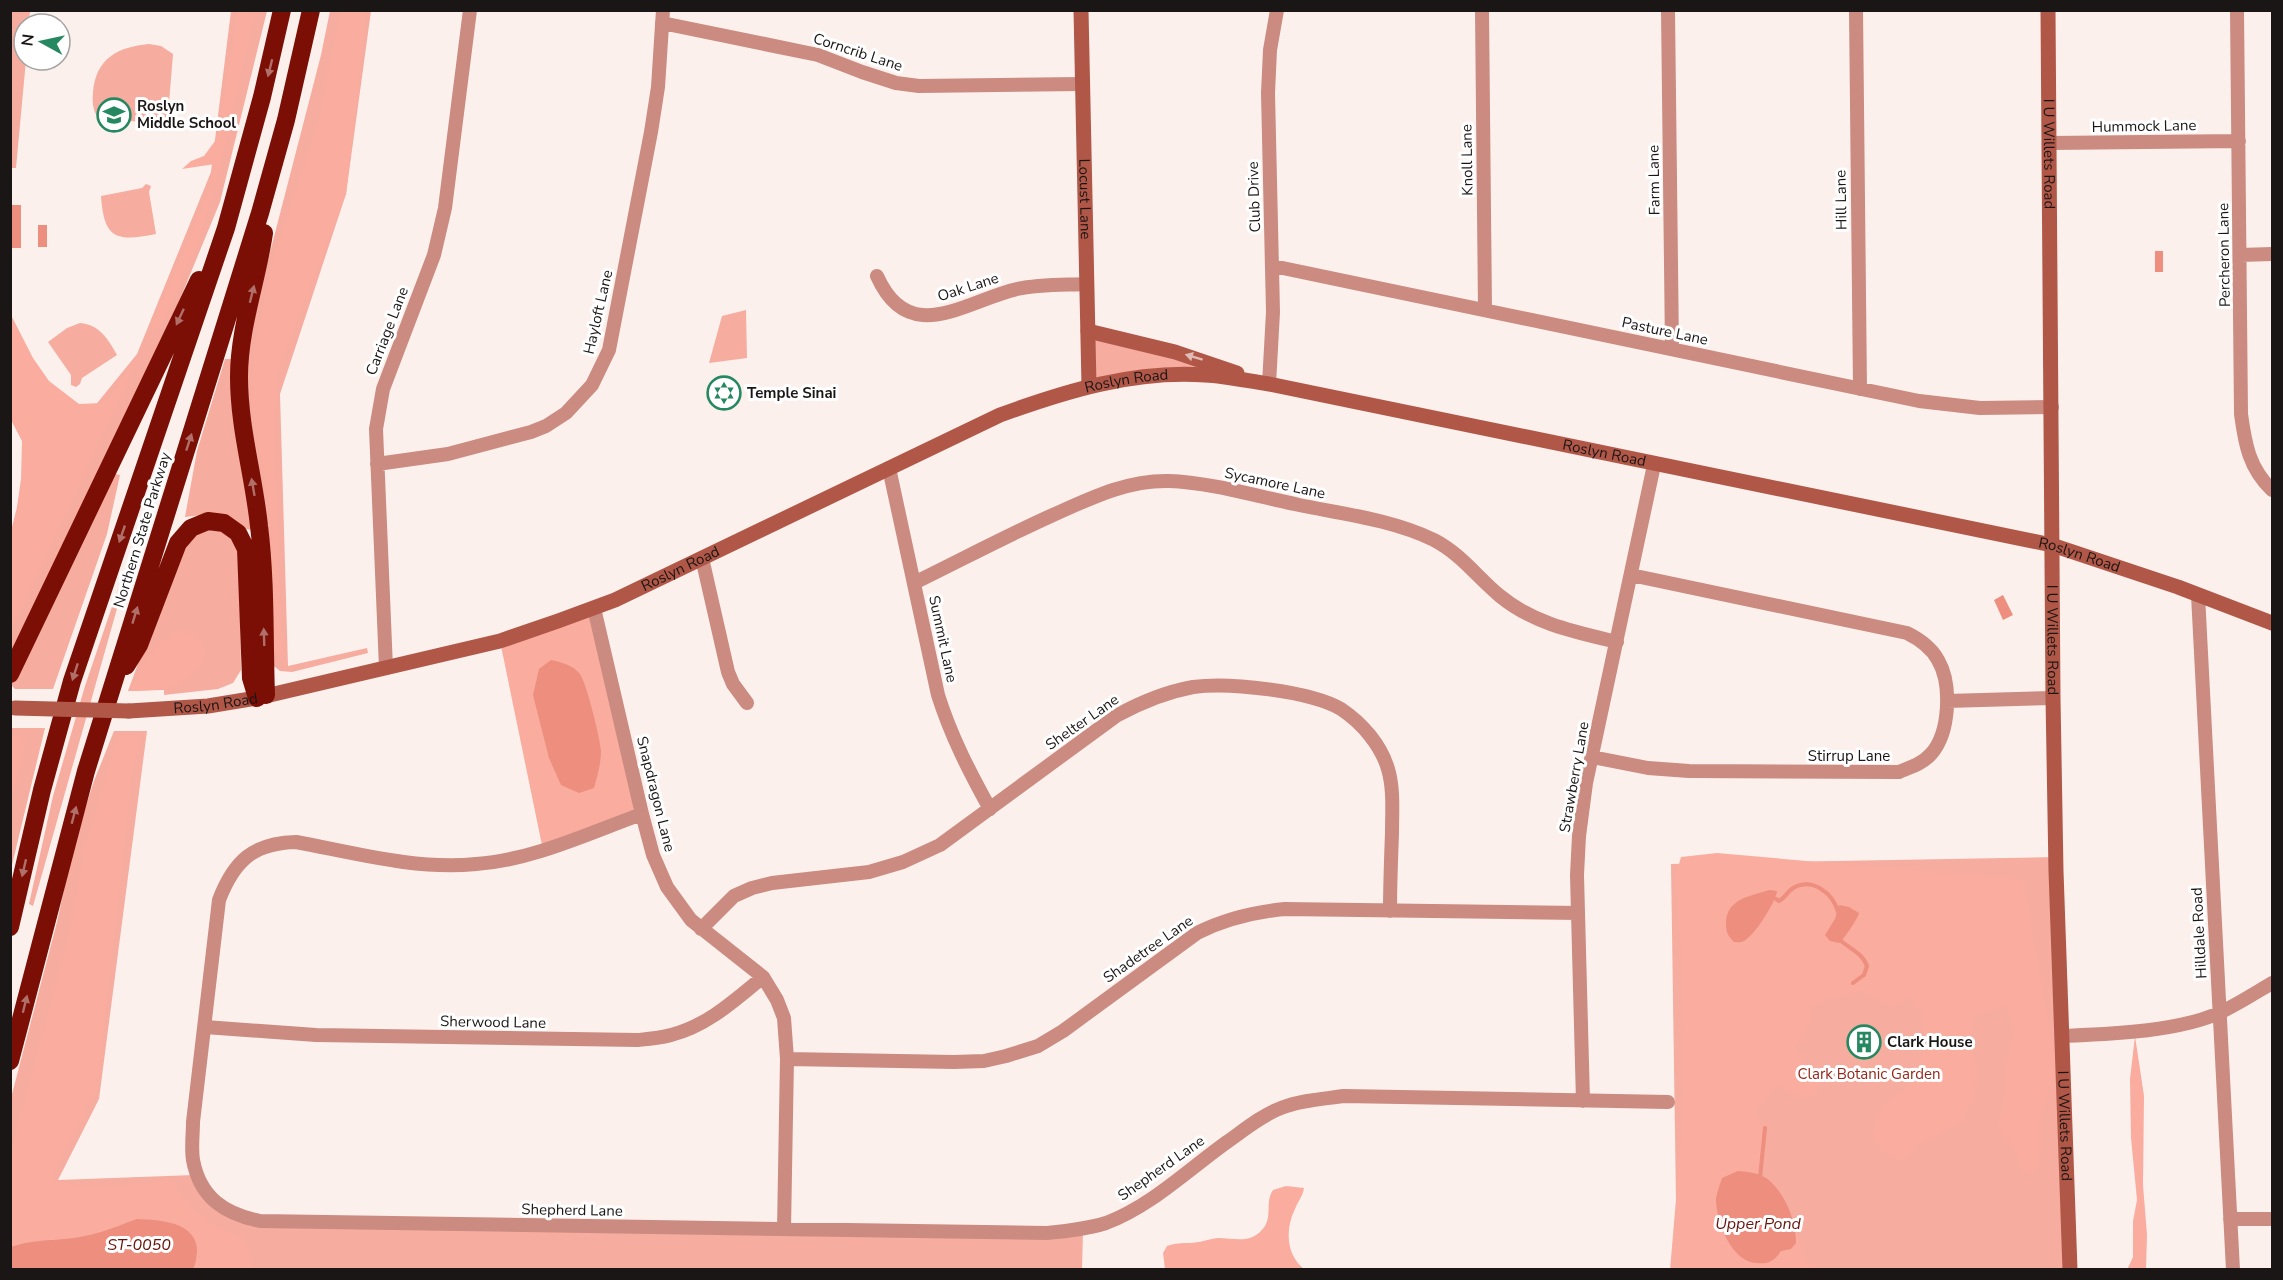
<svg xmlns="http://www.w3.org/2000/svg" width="2283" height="1280" font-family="'Nunito Sans',sans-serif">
<rect width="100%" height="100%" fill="#fcf0ed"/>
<path fill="#f6ac9f" d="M10,11H30L29,24H24V60H26L16,168H10Z
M231,11H267L220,202L182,294L142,382L11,657V554L29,487L137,354L211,172Z
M330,11H371L346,194L280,394L288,666L367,648L368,653L292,672L280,671L274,666L247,415L244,353L321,55Z
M149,44L161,46L173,54L168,115L173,119L171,127L165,129L159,123L99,119C93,111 92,103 93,92C96,58 118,47 149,44Z
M146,184L151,186L149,192L156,234C116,242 104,239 101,196L142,188Z
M746,310L747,358L709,363L722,316Z
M80,323C100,325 108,339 117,355L82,378L80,384L76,387L71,385V375L48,342L67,328Z
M1088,331L1203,360L1206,375L1089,386Z
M225,359H233L252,530L240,528L212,514L185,517L197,451Z
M111,473L120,475L107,534L53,689H15L11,685V679Z
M202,528L231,533L239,547L241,670L233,683L218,689L164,695V690L128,691L183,542Z
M118,589L122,591L33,906L29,904L53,796L85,686Z
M11,728H45L11,869Z
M114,731H147L99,1099L58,1180L194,1175L239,1219L1083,1231L1082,1270H11V1098L57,922L75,840L94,781Z
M2057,857L2070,1269H1677L1671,864Z"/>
<path fill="#faac9f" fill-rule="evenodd" d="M238,11H255L219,169L200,237L161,326L152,333V325L210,189L215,164L182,169L191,161L204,156L218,137Z
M340,11H366L346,194L277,373L274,446L283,661L277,656L275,648L271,518L252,407L254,350L275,253L321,114Z
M11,315L33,358L49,381L79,404L102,403L112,394L140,354L11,631V531L17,507L21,479L22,441L11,420Z
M594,608L642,814L543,850L500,641Z
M174,631L194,634L203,647V663C176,689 167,690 131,691C140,665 153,648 174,631Z
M11,731L21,735L25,747L11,804Z
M126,734L135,735L139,743L133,765L97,1089L53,1174V1179C81,1193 139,1183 171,1181L192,1208L215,1226L244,1240L254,1267L260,1269H192L195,1267L190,1232C174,1224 156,1216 137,1219C123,1221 111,1230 98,1234C68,1241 40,1238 11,1247V1151L70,935L85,847L118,737Z
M1717,853L2023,880L2050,1034L2058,1062L2039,1122L2038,1166L2032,1173L2020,1167L2013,1145L1999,1131V1121L2004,1103L2006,1063L2015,1035L2006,1005L1972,1015V1041L1976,1071L1975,1095L1960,1123L1918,1144L1903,1161L1879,1148L1872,1133L1884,1105L1906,1088L1919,1063L1924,1048L1923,1015L1911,997L1893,1007L1861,991L1832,997L1810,1007L1812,1021L1794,1048L1818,1080V1094C1799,1101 1793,1093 1777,1085L1756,1110L1764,1133L1765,1155L1755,1173L1738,1171L1718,1217L1737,1256L1775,1259L1781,1251L1791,1249L1796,1243V1231L1805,1257L1817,1269L1670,1270L1684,1105L1682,963L1675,878L1681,857ZM1849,907L1859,913C1856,924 1848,929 1844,940L1828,928L1835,919Z
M2135,1036L2144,1096L2143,1185L2147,1235L2146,1269L2127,1270L2133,1257V1221L2137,1200L2131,1138L2130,1079Z
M1286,1186L1304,1188C1303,1196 1298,1201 1295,1209C1285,1229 1286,1255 1304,1269H1165L1163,1253L1167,1246C1176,1243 1181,1243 1190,1243C1199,1243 1208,1239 1218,1238C1236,1238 1252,1245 1265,1226C1272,1215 1265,1201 1273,1190Z"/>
<path fill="#ed8e7e" d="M11,205H21V248H11Z
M38,225H47V247H38Z
M2155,251H2163V272H2155Z
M2003,595L2013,615L2003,620L1994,600Z
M551,660C561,662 573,665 580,674C587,685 600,738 601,751C601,764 597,777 594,788L579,793L561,785L549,758L533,695L539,669Z
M1770,890L1777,891C1776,902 1754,936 1744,941C1740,943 1739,942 1734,942C1729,937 1726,933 1726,925C1725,899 1750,896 1770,890Z
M1839,905L1849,907L1859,913C1857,920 1844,939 1839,943L1830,941L1825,935L1835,919Z
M1738,1171C1749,1172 1761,1173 1770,1181C1786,1196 1796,1221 1796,1243L1791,1249L1781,1251C1774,1261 1769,1264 1757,1263C1732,1262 1717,1224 1716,1201C1716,1194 1720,1185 1722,1178Z
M137,1219C158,1220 198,1221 197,1252C196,1258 196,1265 192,1270L11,1269V1247C33,1240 44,1241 65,1239C91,1237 113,1228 137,1219Z"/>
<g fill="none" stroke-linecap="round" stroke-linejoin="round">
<path stroke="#ed8e7e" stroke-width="4" d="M1776,899L1779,901C1785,898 1787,892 1793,888C1812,877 1833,893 1838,912
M1841,937V941C1851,949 1863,954 1867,966L1864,975L1853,983
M1760,1178L1765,1128"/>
<path stroke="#cb8b80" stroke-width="14" d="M1482,10L1485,310
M1668,10L1672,349
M1856,10L1860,389
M2237,10L2241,414C2245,444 2249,468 2272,490
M662,23L818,55L862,72L896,83L919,86L1082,84
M2050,143L2239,141
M2240,255L2272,254
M1273,266L1919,401L1980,408L2052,407
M877,276C909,348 965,301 1017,289C1039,284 1064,285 1086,284
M1269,384L1273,312L1268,93L1270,50L1277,10
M377,464L448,454L531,432L546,426L566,413L592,385L609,350L651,132L658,87L663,10
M889,468L938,695C951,736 969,771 990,809
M702,558L728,672L733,684L747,703
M914,583C961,560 1006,536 1053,515C1091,498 1127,480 1169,481C1208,482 1260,497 1299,505C1344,514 1393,520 1434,540C1461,554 1477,577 1500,596C1534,624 1575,632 1617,642
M2198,595L2233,1270
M594,608L642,814L653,855L667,887L691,920L763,977L777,1000L784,1018L787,1059L784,1229
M386,668L376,429L383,389L434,255L445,208L470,10
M1947,701L2053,698
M1592,757L1648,768L1689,771L1899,772C1911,767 1922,764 1931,754C1950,733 1952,684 1938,660C1931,647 1919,639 1907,633L1631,575
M642,814C589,833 533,860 476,864C416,870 355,853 296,842C253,843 234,861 219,900L193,1122C193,1134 191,1148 193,1160C200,1198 225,1214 260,1221L1047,1233C1067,1231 1087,1229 1106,1223C1150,1207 1189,1169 1227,1142C1244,1130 1262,1115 1281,1108C1301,1100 1323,1099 1344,1096L1668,1102
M701,929L734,896L752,888L772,883L869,872L903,862L940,845L1116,716C1141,702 1166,692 1193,687C1229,682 1310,691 1341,709C1362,723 1381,745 1388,769C1394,789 1392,812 1392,833C1391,859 1390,885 1390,911
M205,1027L316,1035L638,1040C649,1039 661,1038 671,1035C707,1026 735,1000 763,977
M2062,1036C2108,1034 2179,1032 2221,1012C2238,1004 2255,993 2272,983
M787,1059L954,1062L984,1061L1006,1056L1038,1046L1063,1031L1197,933C1225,919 1254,912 1285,909L1578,913
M1583,1101L1577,875L1579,836L1586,783L1654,465
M2230,1219H2272"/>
<g stroke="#b15748" stroke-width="15">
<path id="s1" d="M1081,10L1089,386"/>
<path id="s2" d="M2048,10L2053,698L2056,871L2070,1270"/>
<path d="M1088,331L1175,352L1237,373"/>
<path id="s3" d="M129,711L208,706L257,698L500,641L558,621L615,600L1000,415C1066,391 1134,370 1205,375C1226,376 1248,381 1269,384L2052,545L2178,587L2272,623"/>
</g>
<path stroke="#7b0f05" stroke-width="18" d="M264,233C257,281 239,328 239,377C239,428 254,477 259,526C266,582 264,639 266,695
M126,666L139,645L178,543L191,528L208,521L224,523L238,533L246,549L251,678L257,698
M10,674L199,280
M10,927L42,790L72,681L226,228L262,97L282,10
M10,1061L86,771L260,213L286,120L311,10"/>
<path stroke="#b15748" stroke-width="15" d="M15,708L129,711"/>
</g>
<defs><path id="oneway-solid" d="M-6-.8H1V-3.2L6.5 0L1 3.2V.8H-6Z" transform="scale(1.5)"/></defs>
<g fill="#b06f69">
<use href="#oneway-solid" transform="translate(270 68) rotate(104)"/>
<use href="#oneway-solid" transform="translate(252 294) rotate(-76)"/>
<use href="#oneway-solid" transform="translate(180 317) rotate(115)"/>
<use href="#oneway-solid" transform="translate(189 442) rotate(-72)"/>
<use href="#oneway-solid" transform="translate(253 487) rotate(-100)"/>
<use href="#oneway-solid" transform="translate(122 534) rotate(109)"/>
<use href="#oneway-solid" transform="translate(135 615) rotate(-73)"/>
<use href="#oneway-solid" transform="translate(264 637) rotate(-92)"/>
<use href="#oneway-solid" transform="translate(75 672) rotate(108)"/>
<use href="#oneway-solid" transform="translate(74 815) rotate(-75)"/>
<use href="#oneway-solid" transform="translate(24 868) rotate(103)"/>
<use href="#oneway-solid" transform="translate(25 1004) rotate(-76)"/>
</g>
<use fill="#e0bcb6" href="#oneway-solid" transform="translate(1194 357) rotate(-163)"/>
<defs>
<symbol id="school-ring" viewBox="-11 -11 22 22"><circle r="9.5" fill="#fff" stroke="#268861" stroke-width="1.5"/><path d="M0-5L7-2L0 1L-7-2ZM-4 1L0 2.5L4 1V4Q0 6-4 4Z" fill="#268861"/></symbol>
<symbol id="synagogue-ring" viewBox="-11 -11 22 22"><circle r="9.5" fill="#fff" stroke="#268861" stroke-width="1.5"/><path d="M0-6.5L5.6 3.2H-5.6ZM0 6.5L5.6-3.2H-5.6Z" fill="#268861"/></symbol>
<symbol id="building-ring" viewBox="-11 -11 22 22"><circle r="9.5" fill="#fff" stroke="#268861" stroke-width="1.5"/><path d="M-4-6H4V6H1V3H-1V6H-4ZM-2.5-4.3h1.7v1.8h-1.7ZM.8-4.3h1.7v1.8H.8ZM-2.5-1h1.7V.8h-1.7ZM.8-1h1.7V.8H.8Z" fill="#268861"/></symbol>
</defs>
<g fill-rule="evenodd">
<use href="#school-ring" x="95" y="96" width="38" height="38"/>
<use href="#synagogue-ring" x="705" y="374" width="38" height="38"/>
<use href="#building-ring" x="1845" y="1023" width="38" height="38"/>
</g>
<g text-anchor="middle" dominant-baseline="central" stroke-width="6" stroke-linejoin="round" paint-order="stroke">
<g font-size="15" fill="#1a1615" stroke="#fff">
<text transform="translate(858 52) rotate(18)">Corncrib Lane</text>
<text transform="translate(2144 126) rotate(-1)">Hummock Lane</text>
<text stroke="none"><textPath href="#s2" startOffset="144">I U Willets Road</textPath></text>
<text transform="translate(1467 160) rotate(-91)">Knoll Lane</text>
<text transform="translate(1654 180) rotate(-91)">Farm Lane</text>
<text transform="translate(1254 197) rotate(-92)">Club Drive</text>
<text stroke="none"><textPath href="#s1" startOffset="189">Locust Lane</textPath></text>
<text transform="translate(1841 200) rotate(-91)">Hill Lane</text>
<text transform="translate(2224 255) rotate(-91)">Percheron Lane</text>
<text transform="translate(968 287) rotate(-18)">Oak Lane</text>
<text transform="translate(598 312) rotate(-77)">Hayloft Lane</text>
<text transform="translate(387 331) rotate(-69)">Carriage Lane</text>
<text transform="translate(1665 331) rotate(12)">Pasture Lane</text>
<text stroke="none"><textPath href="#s3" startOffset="1059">Roslyn Road</textPath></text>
<text stroke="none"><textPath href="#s3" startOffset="1545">Roslyn Road</textPath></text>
<text transform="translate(1275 483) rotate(12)">Sycamore Lane</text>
<text transform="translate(142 530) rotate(-73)">Northern State Parkway</text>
<text stroke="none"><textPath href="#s3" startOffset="2031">Roslyn Road</textPath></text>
<text stroke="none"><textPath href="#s3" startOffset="573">Roslyn Road</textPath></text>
<text transform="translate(943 639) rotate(78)">Summit Lane</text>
<text stroke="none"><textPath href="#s2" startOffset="630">I U Willets Road</textPath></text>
<text stroke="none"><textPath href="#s3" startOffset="87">Roslyn Road</textPath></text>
<text transform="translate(1082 722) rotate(-35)">Shelter Lane</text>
<text x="1849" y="756">Stirrup Lane</text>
<text transform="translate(1574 777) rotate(-80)">Strawberry Lane</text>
<text transform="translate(656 794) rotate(76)">Snapdragon Lane</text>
<text transform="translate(2199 933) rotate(-93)">Hilldale Road</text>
<text transform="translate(1148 949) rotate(-35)">Shadetree Lane</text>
<text transform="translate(493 1022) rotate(1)">Sherwood Lane</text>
<text stroke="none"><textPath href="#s2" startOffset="1116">I U Willets Road</textPath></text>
<text transform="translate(1161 1168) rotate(-35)">Shepherd Lane</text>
<text transform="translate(572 1210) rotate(1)">Shepherd Lane</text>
</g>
<g font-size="15" font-weight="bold" fill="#1a1615" stroke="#fff" text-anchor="start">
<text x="137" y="106">Roslyn<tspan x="137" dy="17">Middle School</tspan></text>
<text x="747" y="393">Temple Sinai</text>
<text x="1887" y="1042">Clark House</text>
</g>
<g font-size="15" fill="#95271a" stroke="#fff">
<text x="1869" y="1074">Clark Botanic Garden</text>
</g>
<g font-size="16" font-style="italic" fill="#68140b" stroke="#fff">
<text x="1758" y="1224">Upper Pond</text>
<text x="139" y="1245">ST-0050</text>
</g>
</g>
<rect width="2283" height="1280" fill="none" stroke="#1a1615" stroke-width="24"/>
<g transform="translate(42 42) rotate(278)"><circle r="28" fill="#ffffff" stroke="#a3a2a1" stroke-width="1.5"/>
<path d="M0-4.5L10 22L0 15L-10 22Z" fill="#268861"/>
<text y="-9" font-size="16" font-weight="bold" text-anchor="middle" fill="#1a1615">N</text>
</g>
</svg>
